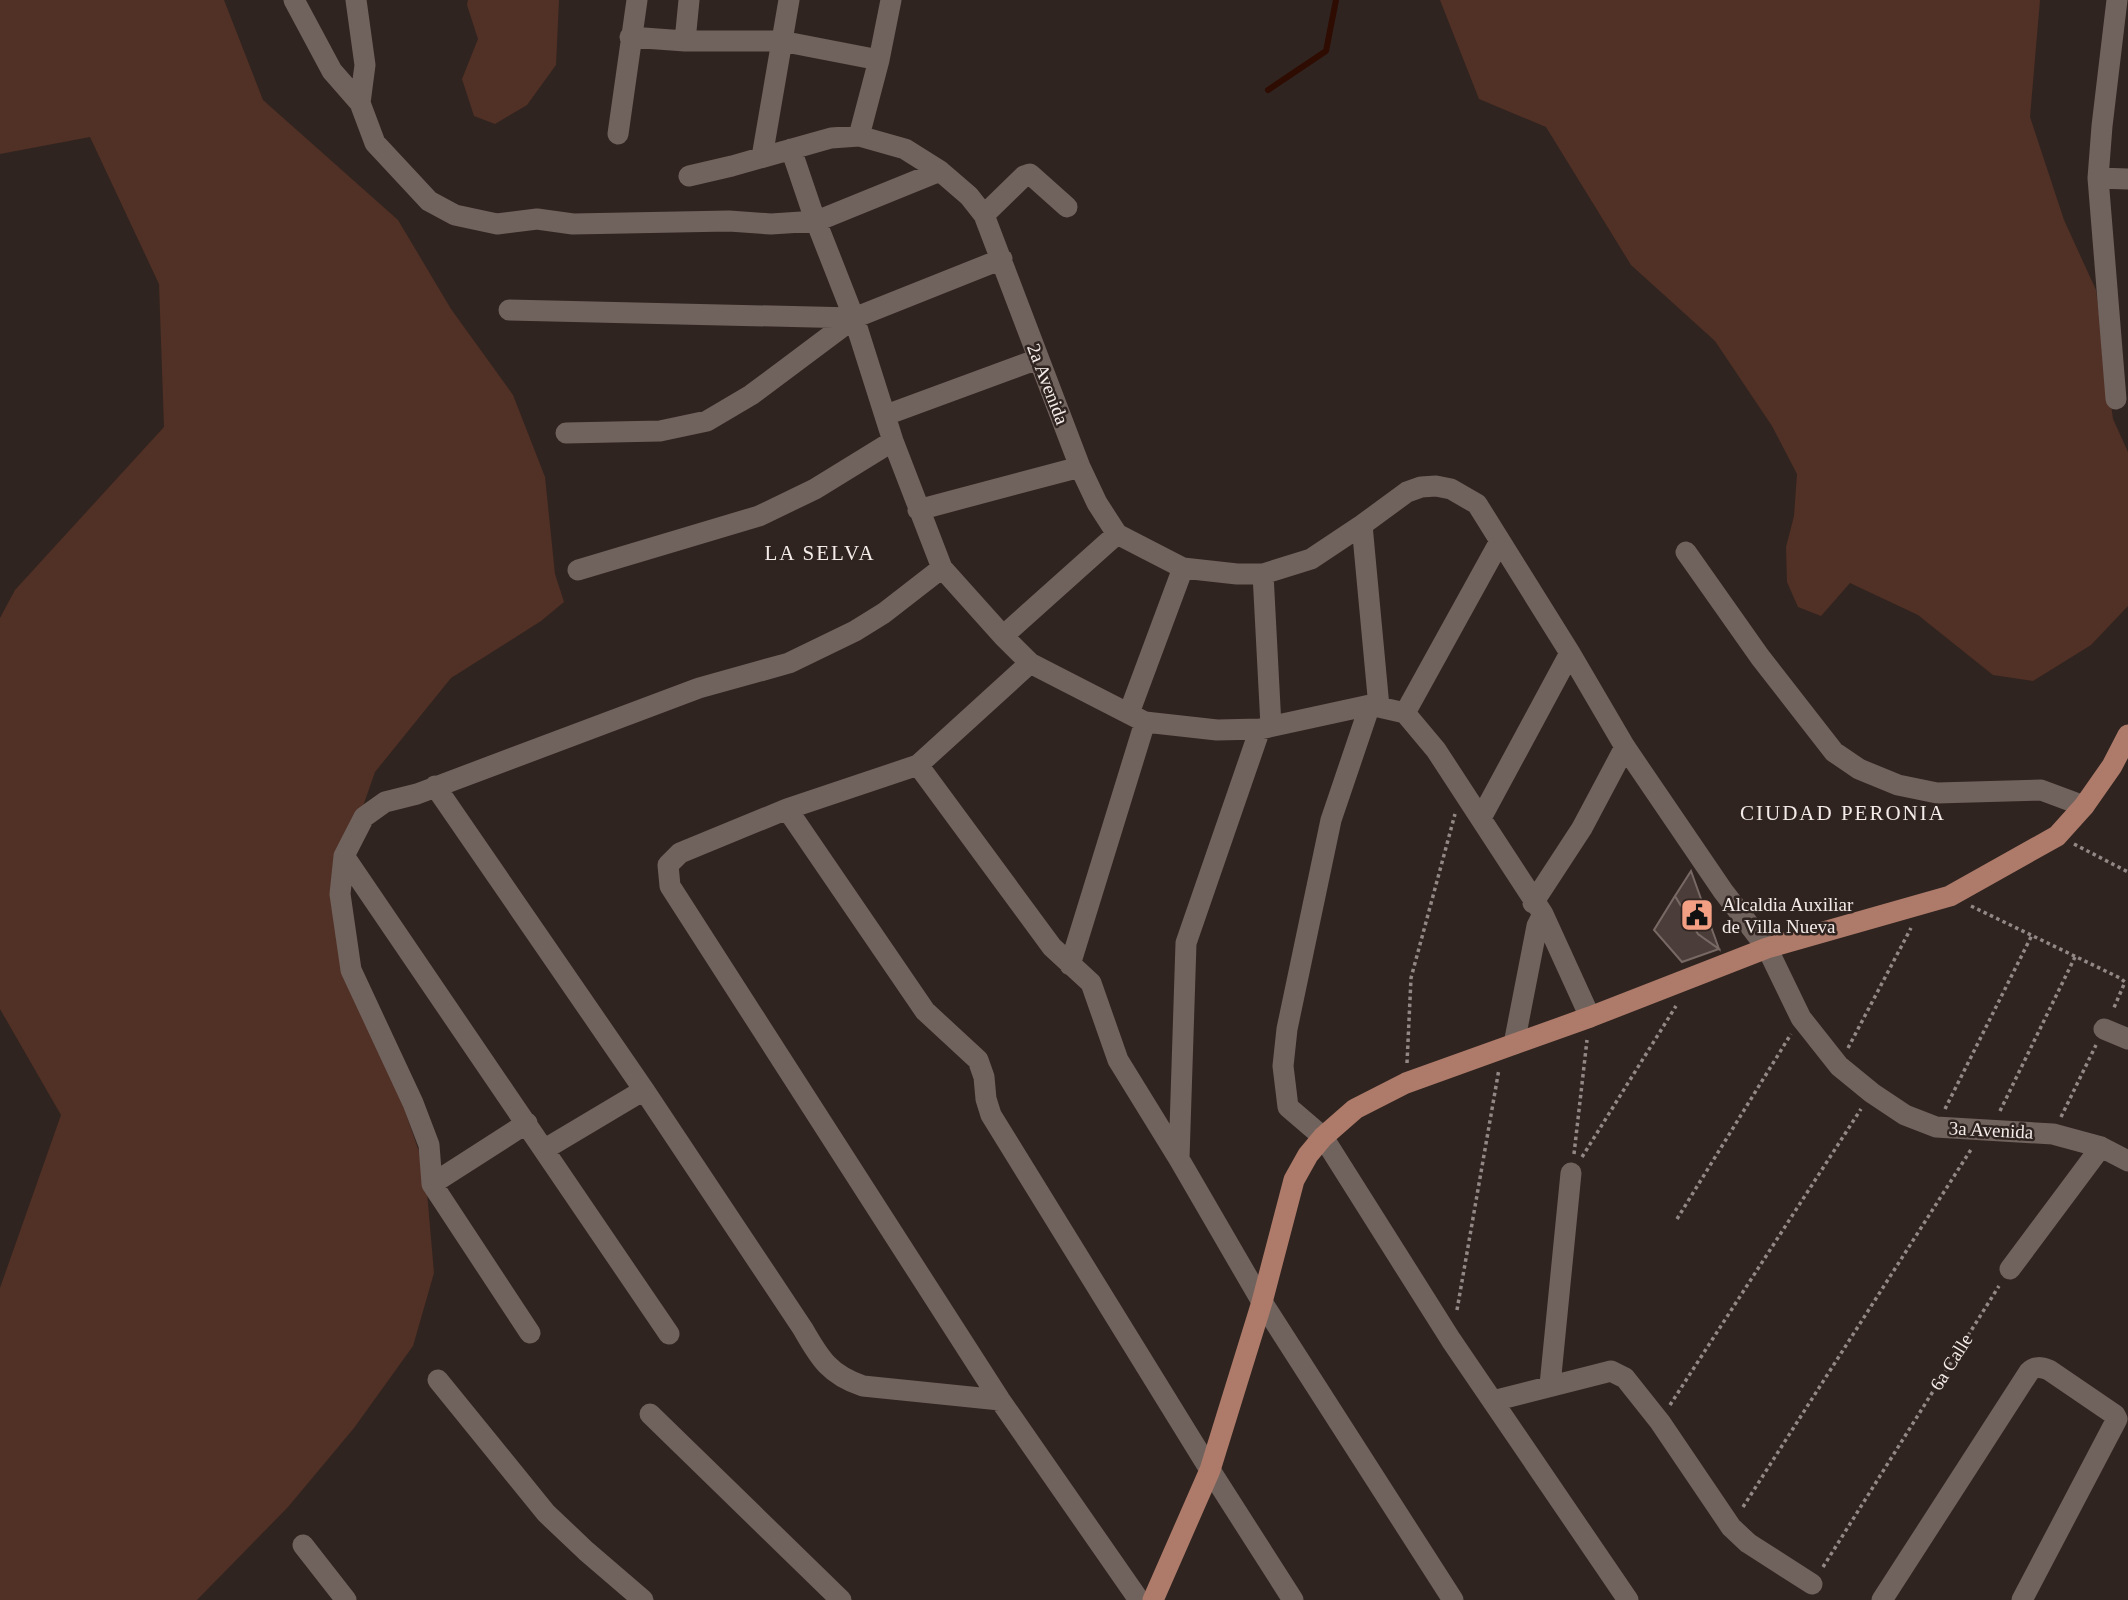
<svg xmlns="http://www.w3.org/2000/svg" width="2128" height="1600" font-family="Georgia,serif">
<rect width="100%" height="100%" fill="#302420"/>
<path fill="#513025" d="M0,0H224L263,100L398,220L451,309L513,395L545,477L555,574L564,602L541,621L451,678L375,772L342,866L354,978L384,1050L425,1169L434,1273L413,1346L354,1428L288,1507L197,1600H0V1288L61,1115L0,1009V618L15,590L164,427L159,284L90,137L0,154Z
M468,0H559L556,65L527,105L495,124L474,116L462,79L478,39L467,5Z
M1440,0H2040L2030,117L2064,220L2096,290L2113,419L2128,452V606L2091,645L2033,681L1993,675L1918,615L1850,583L1821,616L1798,607L1787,582L1786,547L1794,516L1797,474L1772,426L1715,341L1631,265L1546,127L1479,99Z"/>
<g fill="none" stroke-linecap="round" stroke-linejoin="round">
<path stroke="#2f0c02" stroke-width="6" d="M1268,90L1326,51L1336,0"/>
</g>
<path fill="#4b3e3a" stroke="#786965" stroke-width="2" d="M1691,871L1719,949L1698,934L1675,896Z
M1675,896L1698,934L1719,949L1682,962L1654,930Z"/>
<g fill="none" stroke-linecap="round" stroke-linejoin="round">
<path stroke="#928885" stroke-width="3.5" stroke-dasharray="3.5 3.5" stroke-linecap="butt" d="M2074,844L2128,872
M1971,906L2120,978L2125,982L2113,1010
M1848,1048L1911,928
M1407,1063L1411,978L1455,814
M1945,1109L2032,935
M2000,1111L2075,957
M2061,1117L2096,1045
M1574,1154L1587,1040
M1582,1157L1676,1006
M1677,1219L1791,1034
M1457,1310L1499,1069
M1670,1405L1861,1109
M1743,1507L1972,1148
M1823,1567L1999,1286"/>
<path stroke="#70625d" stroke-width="21" d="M294,0L332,71L360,103L375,143L429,201L455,215L497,224L537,219L573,224L729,221L771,224L817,221L940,171
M356,0L365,65L360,103
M630,37L685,41H781L879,60
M685,41L689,0
M618,134L637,0
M859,136L879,60L891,0
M791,149L812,211L854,318L893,441L942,568L1003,636L1030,663L1145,722L1217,730L1260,729L1370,705L1405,713L1436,750L1543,914L1590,1017
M762,157L789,0
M689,176L732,166L831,138L859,136L905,149L940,171L969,196L984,215L1080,467L1097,503L1117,534L1183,568L1237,574H1263L1311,559L1362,525L1407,492L1421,487L1436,486L1451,489L1477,504L1570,653L1625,747L1723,891L1767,948L1801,1018L1839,1066L1872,1093L1905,1115L1936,1127L2053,1134L2101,1147L2128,1161
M2098,178L2128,179
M984,215L1024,176L1030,174L1067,207
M509,310L854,318
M2116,399L2098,178L2102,126L2117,0
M886,415L1038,359
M566,433L660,431L707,421L751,395L854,318L1002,259
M918,510L1080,467
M1362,525L1379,707
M1686,552L1760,657L1834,752L1859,769L1898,785L1937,793L2041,790L2084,806
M578,570L759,516L815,489L893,441
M1263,574L1271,726
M1003,636L1117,534
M1030,663L918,765L787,809L680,853L668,865L670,886L1000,1400L1139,1600
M1370,705L1331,820L1287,1029L1283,1066L1288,1107L1323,1137L1451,1340L1628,1600
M1129,713L1183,568
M1405,713L1500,541
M918,765L1052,947L1091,983L1118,1060L1179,1159L1262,1302L1453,1600
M435,786L644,1090L803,1329C820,1359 830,1375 863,1386L1000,1400
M787,809L925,1011L978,1060L984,1077L986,1099L991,1115L1210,1470L1293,1600
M1481,818L1570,653
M344,856L669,1334
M1533,903L1582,828L1625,747
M1070,965L1145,722
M2104,1029L2128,1039
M1514,1044L1537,926L1543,914
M545,1149L644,1090
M1179,1159L1186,943L1260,729
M432,1184L527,1123
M2010,1269L2101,1147
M530,1333L432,1184L429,1145L413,1103L351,970L340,894L344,856L364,817L385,802L417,794L699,688L789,663L855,631L884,613L942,568
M438,1380L546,1513L586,1551L643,1600
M1550,1385L1571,1173
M1493,1401L1611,1371L1625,1378L1660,1422L1731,1527L1748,1543L1812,1584
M650,1414L841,1600
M303,1545L346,1600
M1882,1600L2029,1372C2035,1366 2041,1367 2049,1370L2115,1415L2117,1419L2022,1600"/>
<path stroke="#ae7b6a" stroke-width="21" d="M1153,1600L1210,1470L1262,1302L1294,1180L1308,1155L1323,1137L1355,1109L1406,1083L1590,1017L1767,948L1950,896L2057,836L2084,806L2112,766L2128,735"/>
</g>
<defs>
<symbol id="civic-square" viewBox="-11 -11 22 22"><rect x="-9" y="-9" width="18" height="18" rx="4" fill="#f39f83" stroke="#302420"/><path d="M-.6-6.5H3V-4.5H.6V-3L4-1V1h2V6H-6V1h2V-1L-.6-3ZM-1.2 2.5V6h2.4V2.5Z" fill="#111"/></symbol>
</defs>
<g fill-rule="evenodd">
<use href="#civic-square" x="1678" y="896" width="38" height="38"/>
</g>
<g text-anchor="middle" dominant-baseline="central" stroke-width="5" stroke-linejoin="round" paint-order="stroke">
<g font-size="19" fill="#f4ece9" stroke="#302420">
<text transform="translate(1048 384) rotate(69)">2a Avenida</text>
<text transform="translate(1991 1130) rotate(3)">3a Avenida</text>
<text transform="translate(1951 1362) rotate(-58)">6a Calle</text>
</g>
<g font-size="19" fill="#f4ece9" stroke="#302420" text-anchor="start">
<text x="1722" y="904">Alcaldia Auxiliar<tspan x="1722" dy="22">de Villa Nueva</tspan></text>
</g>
<g font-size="21" letter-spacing="2" fill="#f4ece9" stroke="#302420">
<text x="820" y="553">LA SELVA</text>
<text x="1843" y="813">CIUDAD PERONIA</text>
</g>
</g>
</svg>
